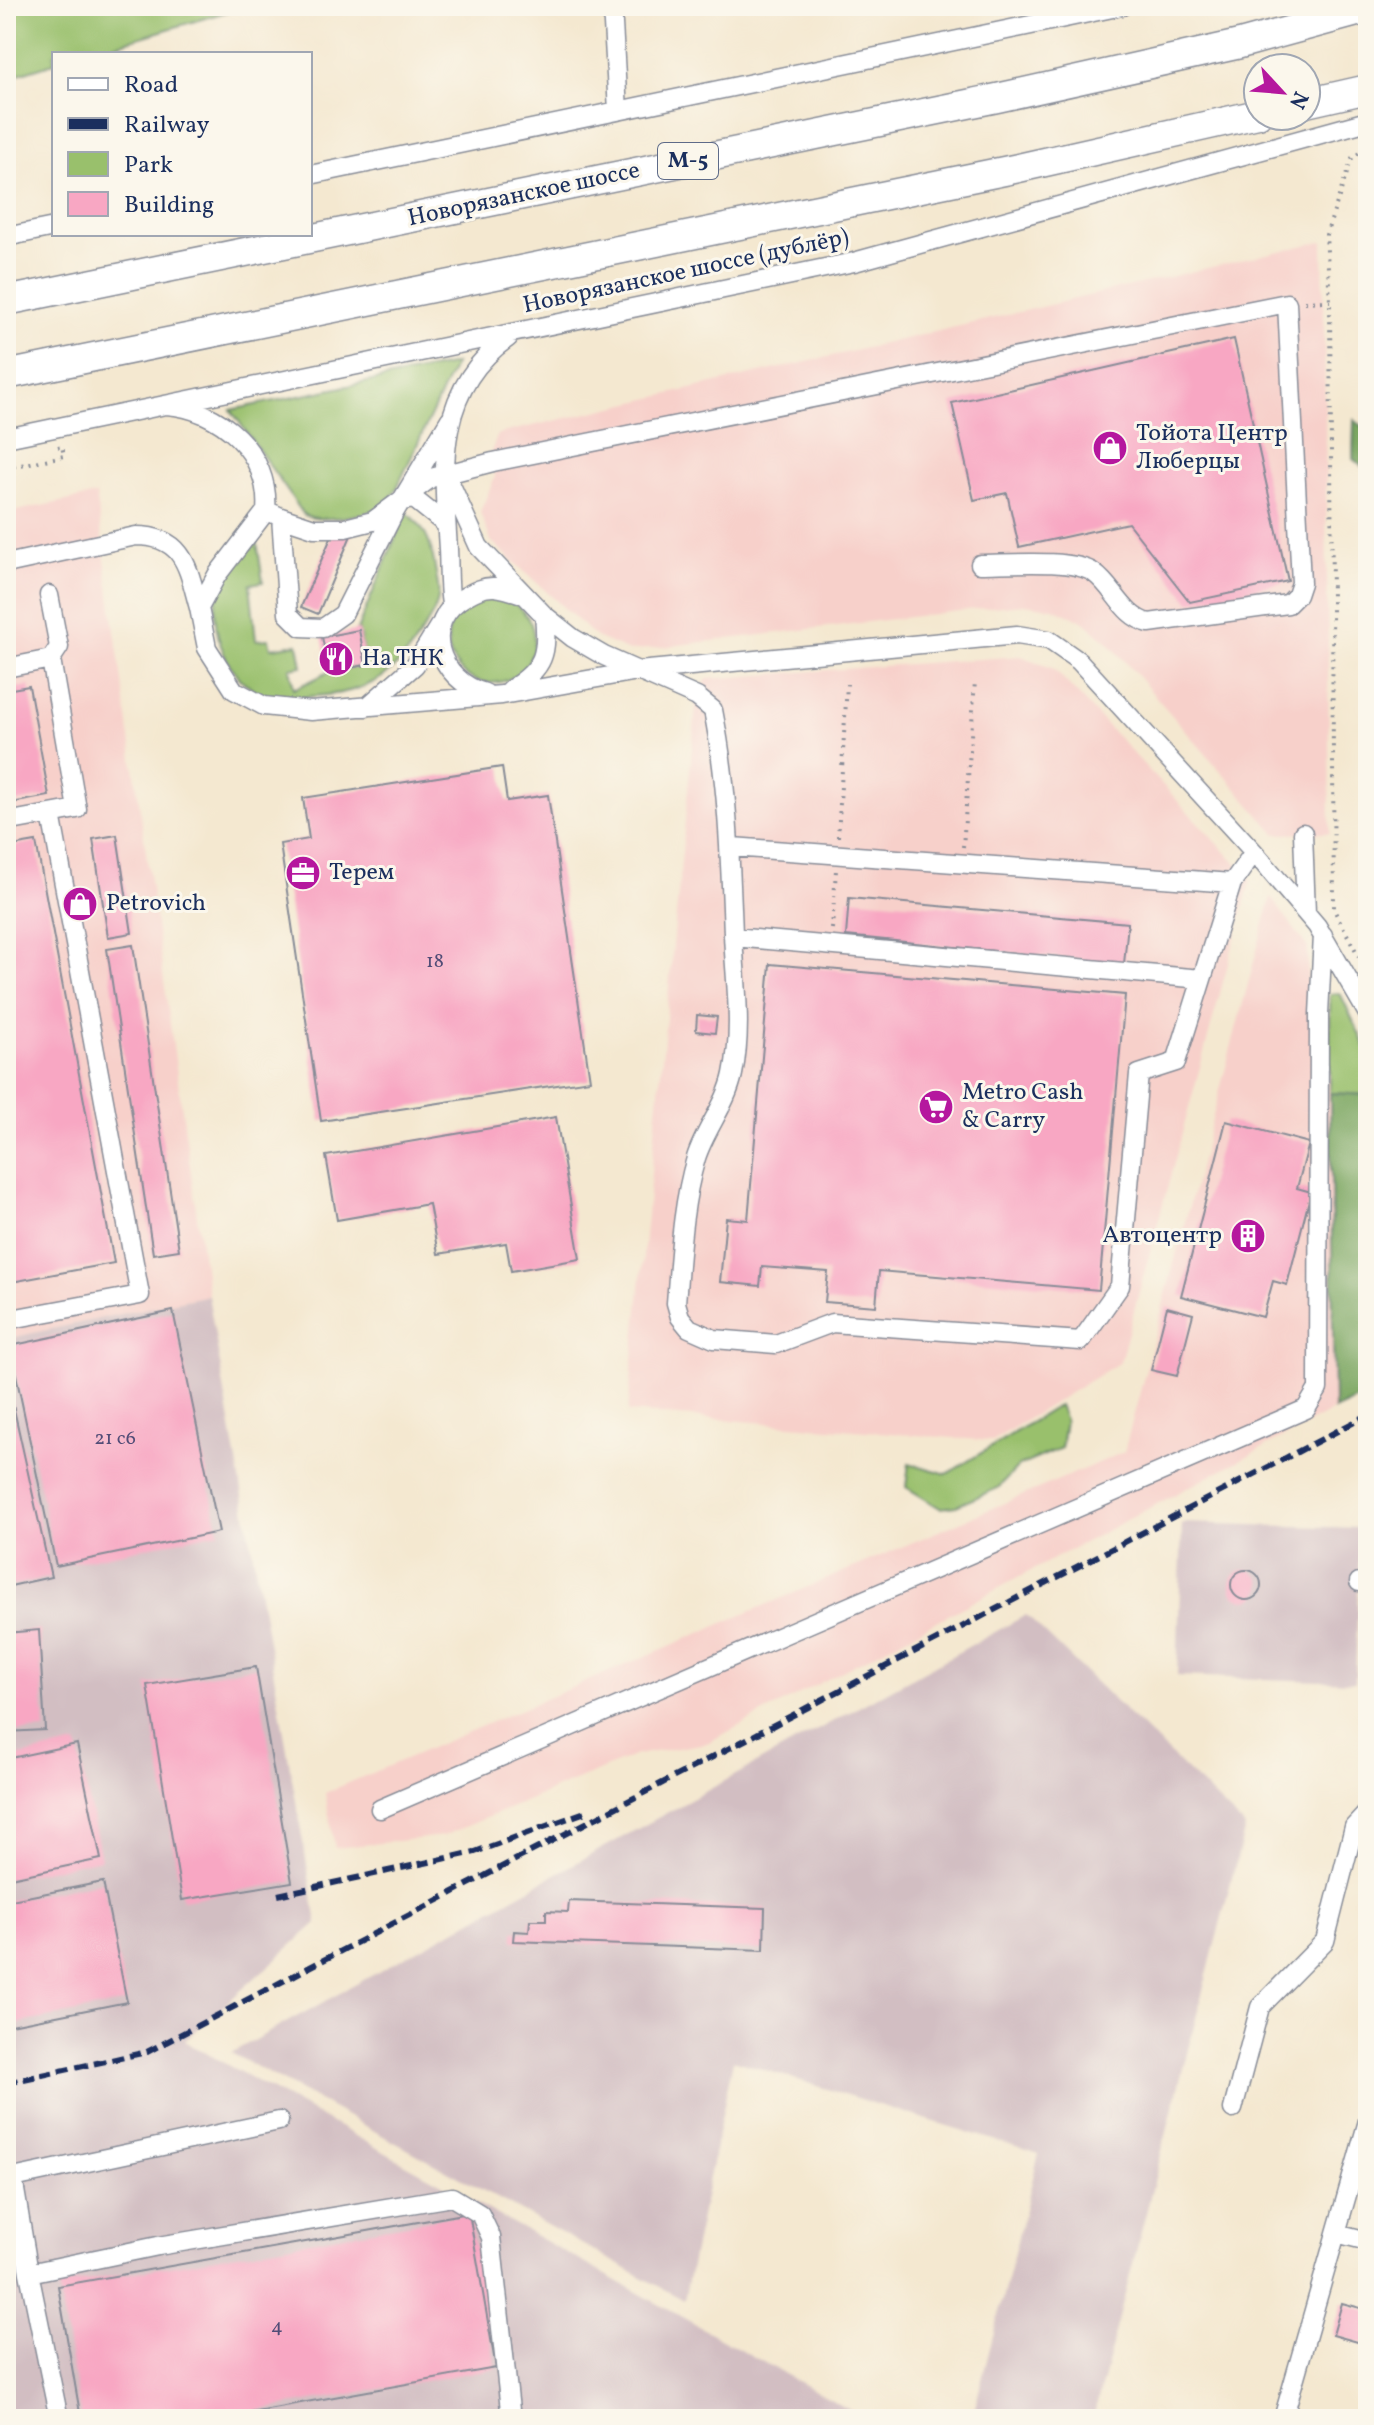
<svg xmlns="http://www.w3.org/2000/svg" width="1374" height="2425" font-family="Vollkorn,serif">
<rect width="100%" height="100%" fill="#fbf7ec"/>
<filter id="ink" filterUnits="userSpaceOnUse"><feTurbulence type="fractalNoise" baseFrequency=".0125" numOctaves="2"/><feDisplacementMap in="SourceGraphic" scale="16" xChannelSelector="R" yChannelSelector="G"/><feConvolveMatrix kernelMatrix="1 2 1 2 8 2 1 2 1" color-interpolation-filters="sRGB"/></filter>
<filter id="wash" filterUnits="userSpaceOnUse"><feTurbulence type="fractalNoise" baseFrequency=".006" numOctaves="4" result="noise"/><feDisplacementMap in="SourceGraphic" scale="32" xChannelSelector="R" yChannelSelector="G"/><feGaussianBlur stdDeviation="1.8" result="paint"/><feColorMatrix in="noise" values="0 0 0 0 0 0 0 0 0 0 0 0 0 0 0 0 0 1.4 0 .05"/><feComposite in="paint" operator="in"/></filter>
<g filter="url(#wash)">
<rect width="100%" height="100%" fill="#f4e8d0"/>
<path fill="#f7d0ca" d="M1323,241L1330,833L1276,834L1106,640L1082,620L1053,608L1024,604L992,607L629,651L596,637L491,541L480,512L495,477L491,452L498,434Z
M96,495L208,1295L6,1339V513Z
M1021,656L1054,669L1251,879L1120,1362L992,1441L628,1412L697,697L707,679Z
M1271,897L1308,948L1307,1014H1329L1334,1410L707,1743L636,1755L443,1836L335,1848L325,1793L1124,1452Z"/>
<path fill="#d2bec2" d="M208,1295L317,1923L184,2041L866,2419H6V1339Z
M1182,1523L1360,1528L1355,1682L1177,1676Z
M1026,1615L1245,1827L1093,2419H972L1039,2154L733,2060L684,2300L231,2053Z"/>
<path fill="#99c06c" stroke="#5a7865" stroke-width="2" d="M6,6H246L84,54H54V63L6,78Z
M455,364L395,492C391,497 387,504 382,506C365,516 320,523 304,515L231,410Z
M406,512C432,532 433,555 438,586C441,606 429,621 419,636C394,679 363,693 315,696C303,697 290,700 278,699C229,693 203,624 221,582C227,567 246,553 257,542L263,582L250,584L256,640L269,639L271,648L298,644L302,666L290,668L294,689L329,672L366,665L359,631L355,635Z
M448 640a43 43 0 1 1 86 0a43 43 0 1 1-86 0Z
M1340,993L1368,1052V1095L1330,1093V994Z
M1059,1405L1065,1420L1061,1448L1019,1466L998,1488L956,1506L940,1508L906,1487L909,1463L947,1474Z"/>
<path fill="#7aa660" stroke="#4a6a5f" stroke-width="2" d="M1354,420L1368,430V471L1353,459Z
M1330,1093L1368,1095V1394L1334,1410Z"/>
<g id="blocks">
<path fill="#f8a7c3" d="M1234,339L1288,581L1190,602L1128,523L1019,547L1007,493L974,500L952,403Z
M339,519L355,526L318,614L301,607Z
M359,630L366,665L329,672L322,637Z
M29,686L49,796L6,804V690Z
M502,767L507,801L548,795L590,1080L321,1121L280,844L309,839L303,798Z
M117,835L132,933L108,937L93,839Z
M36,842L114,1263L6,1283V847Z
M849,898L1128,923L1124,964L846,936Z
M133,945L179,1250L153,1254L107,949Z
M770,964L1125,995L1099,1290L879,1271L876,1306L825,1302L828,1272L762,1267L760,1286L720,1282L726,1218L748,1220Z
M697,1015L717,1017L715,1033L696,1031Z
M556,1117L580,1259L511,1271L506,1243L438,1254L429,1204L337,1220L326,1156Z
M1226,1121L1309,1143L1297,1188L1311,1192L1287,1285L1273,1281L1263,1317L1181,1296Z
M1167,1307L1193,1314L1177,1376L1151,1370Z
M173,1311L219,1532L56,1566L10,1346Z
M6,1373L51,1577L6,1587Z
M1231 1585a15 15 0 1 1 30 0a15 15 0 1 1-30 0Z
M39,1630L45,1730L6,1732V1633Z
M256,1667L292,1882L182,1900L147,1685Z
M77,1744L101,1859L6,1879V1759Z
M103,1882L127,2002L6,2026V1901Z
M569,1901L765,1908L764,1950L513,1941L514,1931L529,1932L530,1920H546V1911L568,1912Z
M469,2213L496,2368L211,2419H81L58,2286Z
M1342,2303L1368,2310V2345L1333,2335Z"/>
</g>
</g>
<g filter="url(#ink)">
<use href="#blocks" fill-opacity="0" stroke="#888c97" stroke-width="2"/>
<g fill="none" stroke-linecap="round" stroke-linejoin="round">
<defs>
<path id="minor" d="M612,6L618,111
M310,175L1122,6
M6,237L54,227
M166,405C219,408 271,453 266,511L217,575L199,608L207,648L234,690L264,706L311,711L502,695L638,671L1017,635L1049,640L1079,661L1254,852L1317,926L1368,1014
M6,438L854,262L1368,121
M446,474L479,547L544,615L573,638L604,656L697,697L713,710C728,785 730,858 733,934C735,982 743,1026 733,1074C727,1104 705,1129 696,1158C682,1205 680,1254 676,1303L680,1317L689,1328L714,1339L776,1344L832,1323L1081,1341L1120,1286L1139,1074L1176,1062L1232,883L1254,852
M401,501L414,499L444,523
M272,513L281,517L288,614L301,627L323,628L343,614L394,513L450,419
M281,517L314,528H345L373,521L431,478L493,462L1287,303L1301,583L1297,595L1288,604L1149,623C1123,617 1114,587 1094,573C1073,558 1007,564 980,564
M6,564L136,536C185,536 188,569 199,608
M451,604C448,586 449,568 448,549C443,469 434,390 508,338
M6,668L51,659L59,647L49,595
M511,689C545,668 548,653 544,615
M485,693C438,680 419,622 466,596C475,591 484,586 495,587C505,588 516,592 525,595
M367,707L415,665L439,626
M6,822L77,809L51,659
M1303,833L1306,913
M732,847L1232,883
M733,937L1202,979
M6,1320L140,1295L51,814
M1359,1582H1368
M380,1809L1306,1409L1318,1389L1319,1014L1323,935
M1233,2109L1260,2007L1325,1941L1354,1827L1368,1812
M1336,2233L1368,2241
M29,2273L13,2178L279,2121
M59,2419L29,2273L158,2246L452,2197L480,2214L491,2237L511,2419
M1283,2419L1368,2121"/>
<path id="highway" d="M1306,103L1368,89
M6,301L997,98L1240,44L1368,9
M6,375L1014,169L1258,114"/>
</defs>
<use href="#minor" stroke="#888c97" stroke-width="21"/>
<use href="#highway" stroke="#888c97" stroke-width="31"/>
<path stroke="#888c97" stroke-width="4" stroke-dasharray="2 6" stroke-linecap="butt" d="M1305,302L1330,301
M6,468L64,456L62,446L58,447
M838,837L847,684
M963,847L975,681
M832,929L836,870
M1363,964L1334,910L1330,301L1326,235L1352,158L1368,147"/>
<use href="#minor" stroke="#fff" stroke-width="18"/>
<use href="#highway" stroke="#fff" stroke-width="28"/>
<path stroke="#1b2f5e" stroke-width="6" stroke-dasharray="12 6" stroke-linecap="butt" d="M278,1895L475,1852L588,1811
M6,2083L147,2052L1368,1415"/>
</g>
</g>
<defs>
<symbol id="shop-disc" viewBox="-11 -11 22 22"><circle r="9.5" fill="#b5179e" stroke="#fbf7ec"/><path d="M-5-2.5h2.3a2.7 3.5 0 0 1 5.4 0H5L5.5 6h-11ZM-1.5-2.5h3a1.5 2.3 0 0 0-3 0Z" fill="#fff"/></symbol>
<symbol id="restaurant-disc" viewBox="-11 -11 22 22"><circle r="9.5" fill="#b5179e" stroke="#fbf7ec"/><path d="M-5-6h1v4h1v-4h1v4h1v-4h1v5L-1.5 .5V6h-2V.5L-5-1ZM5-6V6H3V1.5H1.5Q1.5-4 5-6Z" fill="#fff"/></symbol>
<symbol id="office-disc" viewBox="-11 -11 22 22"><circle r="9.5" fill="#b5179e" stroke="#fbf7ec"/><path d="M-6-3h4V-5.5h4V-3h4V5H-6ZM-1-4.5V-3h2v-1.5ZM-6 0V1H6V0Z" fill="#fff"/></symbol>
<symbol id="supermarket-disc" viewBox="-11 -11 22 22"><circle r="9.5" fill="#b5179e" stroke="#fbf7ec"/><path d="M-6-5.5h2.5l.6 2H6L4.5 2H-2.5L-4.4-4H-6ZM-1.5 3.2a1.3 1.3 0 1 0 .1 0ZM3 3.2a1.3 1.3 0 1 0 .1 0Z" fill="#fff"/></symbol>
<symbol id="building-disc" viewBox="-11 -11 22 22"><circle r="9.5" fill="#b5179e" stroke="#fbf7ec"/><path d="M-4-6H4V6H1V3H-1V6H-4ZM-2.5-4.3h1.7v1.8h-1.7ZM.8-4.3h1.7v1.8H.8ZM-2.5-1h1.7V.8h-1.7ZM.8-1h1.7V.8H.8Z" fill="#fff"/></symbol>
</defs>
<g fill-rule="evenodd">
<use href="#shop-disc" x="1090" y="428" width="40" height="40"/>
<use href="#restaurant-disc" x="316" y="639" width="40" height="40"/>
<use href="#office-disc" x="283" y="853" width="40" height="40"/>
<use href="#shop-disc" x="60" y="884" width="40" height="40"/>
<use href="#supermarket-disc" x="916" y="1087" width="40" height="40"/>
<use href="#building-disc" x="1228" y="1216" width="40" height="40"/>
</g>
<g text-anchor="middle" dominant-baseline="central" stroke-width="6" stroke-linejoin="round" paint-order="stroke">
<g font-size="20" fill="#524d77">
<text x="435" y="962">18</text>
<text x="115" y="1439">21 с6</text>
<text x="277" y="2327">4</text>
</g>
<rect fill="#fbf7ec" stroke="#5e6b89" stroke-width="2" x="658" y="143" width="60" height="36" rx="6"/>
<g font-size="22" font-weight="bold" fill="#1b2f5e">
<text x="688" y="161">М-5</text>
</g>
<g font-size="24" fill="#1b2f5e" stroke="#fbf7ec">
<text transform="translate(524 195) rotate(-12)">Новорязанское шоссе</text>
<text transform="translate(686 272) rotate(-12)">Новорязанское шоссе (дублёр)</text>
</g>
<g font-size="24" fill="#1b2f5e" stroke="#fbf7ec" text-anchor="start">
<text x="1136" y="434">Тойота Центр<tspan x="1136" dy="28">Люберцы</tspan></text>
<text x="362" y="659">На ТНК</text>
<text x="329" y="873">Терем</text>
<text x="106" y="904">Petrovich</text>
<text x="962" y="1093">Metro Cash<tspan x="962" dy="28">&amp; Carry</tspan></text>
<text x="1222" y="1236" text-anchor="end">Автоцентр</text>
</g>
</g>
<rect width="1374" height="2425" fill="none" stroke="#fbf7ec" stroke-width="32"/>
<rect x="52" y="52" width="260" height="184" fill="#fbf7ec" stroke="#a1a7b3" stroke-width="2"/>
<rect x="68" y="78" width="40" height="12" fill="#ffffff" stroke="#a1a7b3" stroke-width="2"/>
<text x="124" y="92" font-size="24" fill="#1b2f5e">Road</text>
<rect x="68" y="118" width="40" height="12" fill="#1b2f5e" stroke="#a1a7b3" stroke-width="2"/>
<text x="124" y="132" font-size="24" fill="#1b2f5e">Railway</text>
<rect x="68" y="152" width="40" height="24" fill="#99c06c" stroke="#a1a7b3" stroke-width="2"/>
<text x="124" y="172" font-size="24" fill="#1b2f5e">Park</text>
<rect x="68" y="192" width="40" height="24" fill="#f8a7c3" stroke="#a1a7b3" stroke-width="2"/>
<text x="124" y="212" font-size="24" fill="#1b2f5e">Building</text>
<g transform="translate(1282 92) rotate(116)"><circle r="38" fill="#fbf7ec" stroke="#a1a7b3" stroke-width="2"/>
<path d="M0-6L14 30L0 20L-14 30Z" fill="#b5179e"/>
<text y="-12" font-size="22" font-weight="bold" text-anchor="middle" fill="#1b2f5e">N</text>
</g>
</svg>
